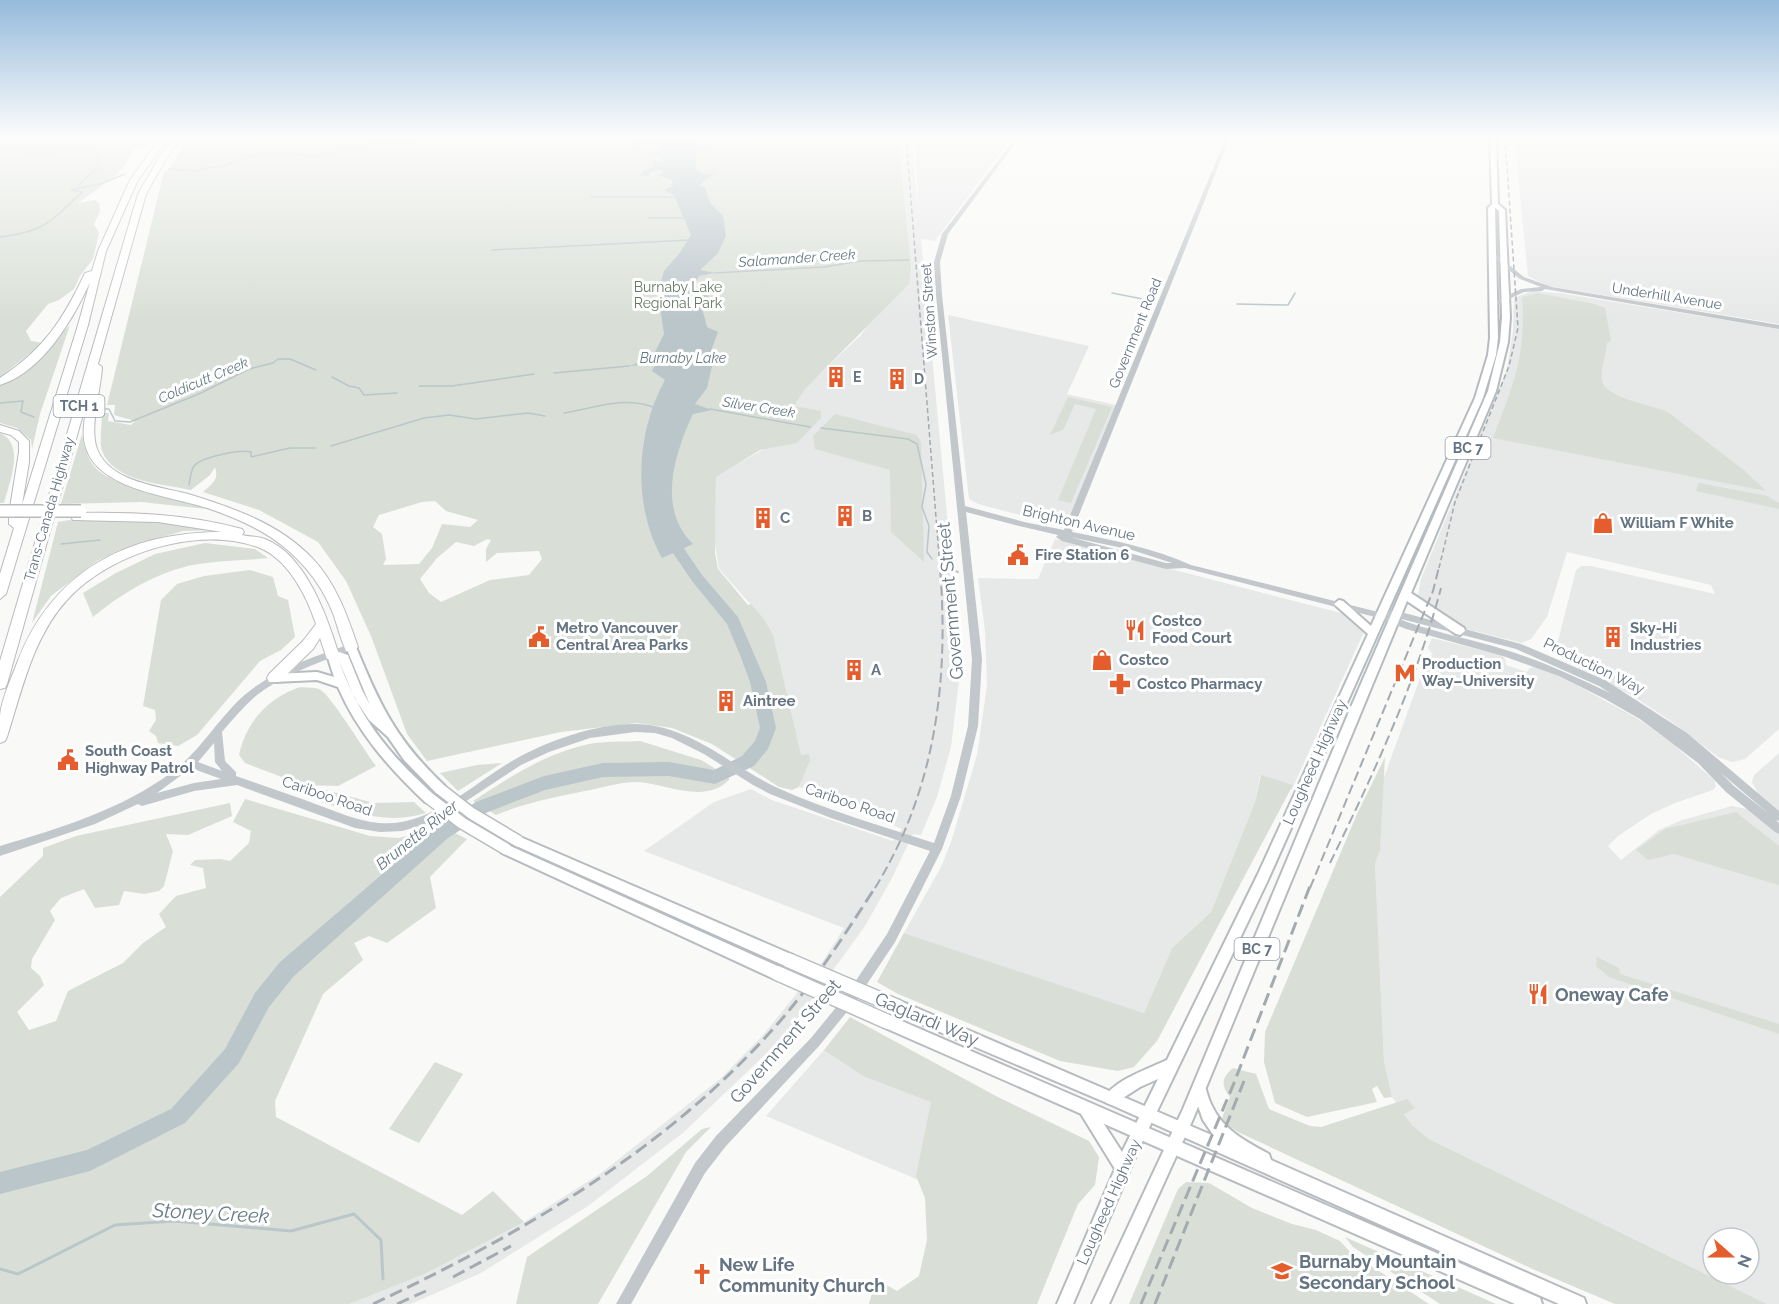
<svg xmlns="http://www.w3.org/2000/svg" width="1779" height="1304" font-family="Raleway,sans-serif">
<rect width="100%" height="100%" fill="#f9f9f7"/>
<path fill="#e7e8e8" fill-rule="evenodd" d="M898,137H911L919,214L914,137H1012L935,241L921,239L961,664L951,747L937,797L921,835L913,834L891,880L865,926L802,1013L767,1053L684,1132L588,1206L481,1273L411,1304H349L524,1222L601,1173L720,1079L763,1035L823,961L844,928L644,851L714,802L751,789L772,800L893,841L902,829L892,825L895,817L799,787L802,778L764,619L719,569L715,544L716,476L787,436L794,406L805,388L861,335L911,265Z
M1514,137H1779V324L1548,286L1528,276Z
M1532,291L1560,293L1779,329V729L1745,759L1732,762L1718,757L1672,722L1633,696L1566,661L1556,649L1576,570L1581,566H1591L1715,594L1711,585L1567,552L1547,617L1531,639L1522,643L1466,629L1417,601L1421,579L1507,369L1513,331L1514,298Z
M948,315L1089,346L1067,394L1116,405L1067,525L1062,526L978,504L969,499Z
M1055,539L1341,613L1363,627L1364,632L1292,789L1260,776L1255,802L1211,912L1172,948L1144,1013L904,933L941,867L951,842L977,755L987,685L985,631L978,578L1038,579Z
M1432,638L1502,655L1505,659L1506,665L1527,672L1530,668L1536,667L1562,677L1640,720L1674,745L1714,780L1716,786L1713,790L1675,803L1651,814L1618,836L1608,846L1621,860L1659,830L1682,820L1732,806L1747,809L1779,833V1304H1767L1429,1139L1412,1125L1392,1097L1384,1061L1375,863L1380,851L1383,780L1428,656L1433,655L1428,648ZM1713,1238H1749V1274H1713Z
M1779,753V811L1759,795L1752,782L1754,775Z
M824,1050L931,1101L921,1181L766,1116Z"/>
<path fill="#d9dfd6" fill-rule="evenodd" d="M0,137L155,138L146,147L136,148L118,174L78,203L95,200L99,203L100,211L94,224L99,233L93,259L80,276L74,289L59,300L48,304L26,331L31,341L43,343L0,377Z
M190,137H898L911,265L909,284L805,389L794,406L821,411V418L797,443L760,450L716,477L715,553L718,569L748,605L751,604L764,619L773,635L801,755L809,754L810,760L799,787L792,790L779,787L712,744L672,728L637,723L561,732L427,761L407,734L371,636L346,581L318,542L259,510L203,492C213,483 219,480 215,467L210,475L191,490C163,484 114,482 102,451C99,442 102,424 102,413H109L108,421L131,425L135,421L114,415L115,405H107L164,172L168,171ZM435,501L446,511L478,520L470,527L442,524L432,548L419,564L383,565L386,559L382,534L373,527L379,515L422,502ZM487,539L491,540L486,549V562L497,553L539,551L542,559L529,575L490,580L441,602L429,593L420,579L437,558L456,542L474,546Z
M1538,293L1595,304L1605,308L1611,341L1607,343C1606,354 1600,371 1602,381C1606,399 1655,405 1669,413L1745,471L1766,491L1493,438C1514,382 1526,358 1522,297Z
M70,325L40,414L32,449L31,440L17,428L0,423V383L43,354Z
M1068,397L1112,407L1071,503L1058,500L1096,409L1075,404L1063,430L1050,435Z
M835,414L917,435L921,442L924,562L891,532L890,470L815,449L813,436Z
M0,433C26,444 9,483 4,503H0Z
M82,434C84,446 86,455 93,465C111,489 186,501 216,510L141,502L61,504Z
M1699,483L1767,496L1779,503V509L1696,491Z
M75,519C116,520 182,519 221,530L183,531L119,550L97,561L51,596L32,623L58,522Z
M205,543L255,549L268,558C242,561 213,560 188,566C152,575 121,594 93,617L83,593L116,573L155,554Z
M250,570L273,577L278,596L288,600L295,637L281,650L260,661L197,735L178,746L158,743L156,736L149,731L156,720L155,710L143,706L161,600L177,584L204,576Z
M300,687C306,688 314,687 319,689C329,692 366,753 376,766L338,786L303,785L245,763L239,755C246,722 268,698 300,687Z
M640,741L701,760L729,777V780C704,805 666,783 636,782C622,782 608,786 595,789C561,796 527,802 496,815L473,801C510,777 544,754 589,744C605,741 623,742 640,741Z
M1385,757L1380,851L1375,863L1384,1061L1392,1097L1384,1098L1377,1086L1372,1089L1377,1102L1307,1117L1275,1103L1264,1062L1265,1032L1357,814Z
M502,763L458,791L440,773L477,765Z
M1261,775L1293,785L1157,1041L1134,1067L1118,1071L1060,1061L898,994L877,982L904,933L1144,1013L1172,948L1211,912L1255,802Z
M326,790L374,803L414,802L426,813C387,825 358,813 321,802Z
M245,799L370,836L399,838L439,825L467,839L430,877L436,908L387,943L369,936L354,943L363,960L323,994L275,1101L276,1117L462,1215L493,1191L524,1222L424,1274L349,1304H0V897L43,856V848L76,836L230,803L232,816L188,835L166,834L173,851L164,886L159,891L144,894L124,891L119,905L95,908L84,889L61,898L50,911L55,920L32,959L31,968L40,976L44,985L17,1012L29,1030L56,1021L68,991L123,963L143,943L166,927L159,914L176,896L206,888L203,868L190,865L195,860L221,859L230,861L249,843L251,831L233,822Z
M1736,812L1779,846V885L1674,854L1648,860L1636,850L1665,829Z
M1597,957L1619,968L1620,974L1779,1024V1034L1609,977L1596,966Z
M850,1017L996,1096L1089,1141L1099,1157L1095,1185L1078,1204L1037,1304H869L876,1279L897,1291L919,1276L927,1240L925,1198L916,1176L931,1102L863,1076L824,1050Z
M435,1062L463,1074L419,1143L389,1129Z
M1233,1068L1256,1074L1269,1109L1310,1126L1321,1127L1407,1099L1415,1108L1404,1114L1412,1125L1429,1139L1767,1304H1615L1537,1271L1238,1132L1224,1123L1222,1118L1230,1097C1221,1086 1221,1078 1233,1068Z
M711,1127L686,1152L598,1304H516L527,1257L647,1176L702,1129Z
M1186,1182L1209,1183L1252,1208L1292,1224L1316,1230L1340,1241L1350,1252L1429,1304H1129L1178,1189Z
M1345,1237L1496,1304H1440L1353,1247Z"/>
<path fill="#bbc6cb" d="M652,137H694L696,138L691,139L692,147L711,148L696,152V169L706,175L715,173L699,185L705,188L710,203L723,216L726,236L718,253L700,270L715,273L699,276L693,289L705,293L711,300L701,304L707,327L718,332L712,348V366L707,388L695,404L712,410L693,414C674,454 657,509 693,544L662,558C632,505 636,432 665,380L652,371L655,364L629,366L652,358L664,334L658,292L664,271L679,254L691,235L674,195L664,190L673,186L672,180L657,175L662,173V170L650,172L649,176L640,175L643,171L654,167V160L664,162L659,156L647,152L660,153L658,145L650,142L629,147L634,143L629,141L650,140L645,139Z"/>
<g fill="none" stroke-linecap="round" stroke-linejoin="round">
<path stroke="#bbc6cb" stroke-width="1.5" d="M0,149H22L21,152H54L81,147L91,148L99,156L97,168L78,186
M169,169L197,171L210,167H223L241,159L274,152L315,156L386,141L402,143L428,138L458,137
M591,197H678
M648,218H684
M0,237C46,231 50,222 82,192L71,190L100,184L125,174
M492,250L690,240
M714,273L824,267L860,261L909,260
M1112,293L1153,301
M1237,304L1288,305L1295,293
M554,373L629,366
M332,377L349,386L359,388L364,395L397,393
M419,386H452L534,374
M0,403L23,401L21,412L34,417
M103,409H109L115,421L130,422L201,393L249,369L273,363L278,359H290L316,370
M710,409L810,427
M564,413C595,408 622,396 653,407
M821,428L908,439L917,444L926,484L922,507L929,526L927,552L932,559
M331,446L424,418L449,415L476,419L528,413L545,416
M189,485C190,480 191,470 194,466C201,457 241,449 251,452V457L290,448H315
M61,544L100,540"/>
<path stroke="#bbc6cb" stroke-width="2" d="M951,569L958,572"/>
<path stroke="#bbc6cb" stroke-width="3" d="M0,1269L18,1274L115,1225L174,1221L291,1231L354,1214L381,1240L383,1279"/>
<path fill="#bbc6cb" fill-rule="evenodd" d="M667,529L672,531L702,575L738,617L766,682L776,728L768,749L754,766L715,784L669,776L603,777L545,790L488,812L448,838L294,976L269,1007L239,1063L185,1123L90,1171L0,1194V1172L87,1150L171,1109L225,1049L255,993L280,962L436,828L476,802L544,776L603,763L669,762L714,770L742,756L755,741L760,728L750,682L740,655L727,624L692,581L660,534Z"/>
<defs>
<path id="secondary" d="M351,643L356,647C380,706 397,741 444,785L446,789L444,793L440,794L436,793L404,760L388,737L369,720L355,699L339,661C360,719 388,753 433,794L435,798L433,802L429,803L425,802C389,768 358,733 338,687L317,680L274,682L270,681L269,678L270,675L274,674L317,672L334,677L327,655L328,652C334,650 342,653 348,655L349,658L362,690L370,705L346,647Z
M518,836L793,955L795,960L793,965L788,966L783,965L514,845L512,841L514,837Z
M506,844L782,968L784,973L782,978L777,980L772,978L502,853L500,849L502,845Z
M898,1000L1214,1136L1203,1120L1192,1089L1194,1084L1199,1082L1204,1084C1207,1091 1208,1099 1212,1106C1223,1130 1247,1142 1269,1154L1271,1160L1584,1298L1586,1304H1559L1107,1103L893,1012L891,1007L893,1002Z
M888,1015L1540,1298L1542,1304H1515L883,1027L881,1022L883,1017Z"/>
<path id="primary" d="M1490,137H1496L1498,204L1505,210L1510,317L1508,342L1496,391L1411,593L1464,628L1465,631L1460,635L1456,634L1407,601L1193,1119L1109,1304H1092L1183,1109L1351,707L1488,391L1500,342L1502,317L1499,211L1495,208L1498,338L1496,355L1483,398L1267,882L1137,1153L1073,1304H1057L1115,1169L1081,1114L1079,1109L1081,1104L1086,1102L1091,1104L1122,1152L1158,1079L1140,1087L1112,1105L1107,1103L1105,1098C1112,1081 1150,1068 1167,1060L1258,874L1368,634L1334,604L1339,600L1343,601L1371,626L1475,398L1488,355L1490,338L1488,208L1492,204Z"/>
<path id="motorway" d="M161,137H169L138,180L106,251L88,325L6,594L0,599V574L14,528L9,524V514L19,452V442L11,435L0,432V425L19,431L29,441V462L22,505L78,325L90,282C73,320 42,372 0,385V378C44,349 63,320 85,273L92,271L98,251L130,180Z
M175,137H183L167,157L146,194L98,364L102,367C101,390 89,427 97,449C110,482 158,486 188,494C205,499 223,505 240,512C266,522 293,538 312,558C336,583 347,615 358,647L351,652L346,651C341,640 338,628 334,616C324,589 307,566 284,547C262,529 234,517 207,508C171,496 99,490 86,448C80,431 87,410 89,393L7,684L5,688L0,689V661L138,194L160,156Z
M77,513C133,512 188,514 242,529L244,532L242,535C249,537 259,536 265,539C306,555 327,616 339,655L337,659H327L320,638L313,649L279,682H269L267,678L269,674L303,641L316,624C307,597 289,560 260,548C201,524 109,553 67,600C33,637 22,690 7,737L5,741L0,743C0,734 0,724 0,715C2,698 11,679 17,663C52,571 127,532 222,532L158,522L73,520L71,517Z"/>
</defs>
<use href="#secondary" stroke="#b7bcc1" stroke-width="4"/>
<use href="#primary" stroke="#b6bbbf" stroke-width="4"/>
<use href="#motorway" stroke="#b8bbbf" stroke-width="2"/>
<path fill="#c2c7cb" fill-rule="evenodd" d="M1016,137H1020L948,234L940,262L942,295L965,506L1024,522L1064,530L1226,137H1230L1072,532C1113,540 1153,548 1191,565L1386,614L1390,611H1397L1521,644L1605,680L1687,733L1779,811V821L1776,820L1779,823V834L1775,832L1726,792L1698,763L1640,719L1605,699L1559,676L1503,656L1406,629L1379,618L1185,568L1166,569L1062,541L1056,537L1058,535L1015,525L966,512L982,659L978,726L961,796L942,849L895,942L855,1002L819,1046L726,1146L705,1173L631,1304H616L695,1163L716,1136L811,1038L847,994L887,934L930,851L831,818L770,794L753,785L704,754L672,738L655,733L635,732L590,738L549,752L521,765L445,815L426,824L402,831L380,832L355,828L237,785L194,791L142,806L138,804L95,824L0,856V846C60,828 121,810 172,772C198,753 215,724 237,702C267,672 312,657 351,644L355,647L354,649C321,662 286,673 257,695C244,706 233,719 222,732L225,761L236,772V776C264,786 291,795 318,805C338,812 357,821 379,823C430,827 471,785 512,761C546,741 597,723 637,724C693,726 731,767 780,789C829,811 882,826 934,843L951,796L968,726L972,659L936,295L934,262L942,234ZM1070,537L1132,550L1172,563H1166ZM1394,617L1516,649L1599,686L1610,693C1576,677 1542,661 1506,650C1469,638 1430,632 1394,617ZM214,743L215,762L222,771L198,762ZM191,768L221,779L194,783L157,793ZM1721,773L1769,814L1734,786Z
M1490,253H1494L1524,277L1552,287L1779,325V329L1545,289L1542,291L1524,292L1496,305H1492V303L1521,289L1541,287L1520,279L1490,255Z"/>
<use href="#secondary" fill="#fff" fill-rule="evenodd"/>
<use href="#primary" fill="#fff" fill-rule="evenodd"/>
<use href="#motorway" fill="#fff" fill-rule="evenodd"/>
<path stroke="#a3aab0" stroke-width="1.5" stroke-dasharray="5 3" stroke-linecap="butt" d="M906,137L940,568
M1439,568L1455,502L1509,366L1518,328L1505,137"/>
<path stroke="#a3aab0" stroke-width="2" stroke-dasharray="10 4.5" stroke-linecap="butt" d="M1330,863C1373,775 1416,683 1441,588
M875,888C936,789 949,680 940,567
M1310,888L1433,591L1439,567"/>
<path stroke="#a3aab0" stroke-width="3" stroke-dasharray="13 6" stroke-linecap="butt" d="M453,1277L511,1246
M373,1304C524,1233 671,1147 781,1020C817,978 846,933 876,886
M397,1304L426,1291
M1141,1304L1234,1083L1310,886
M1155,1304L1244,1081"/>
<defs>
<path id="secondary-bridge-far1" d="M440,789L471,813L518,841
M429,798L462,823L506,849"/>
<path id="secondary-bridge" d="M788,960L898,1007
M777,973L888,1022"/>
<path id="motorway-bridge" d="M0,511H81"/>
</defs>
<use href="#secondary-bridge-far1" stroke="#b7bcc1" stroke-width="14" stroke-linecap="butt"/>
<use href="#secondary-bridge" stroke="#b7bcc1" stroke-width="17" stroke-linecap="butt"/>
<use href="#motorway-bridge" stroke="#b8bbbf" stroke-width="14" stroke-linecap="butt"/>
<use href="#secondary-bridge-far1" stroke="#fff" stroke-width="11"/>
<use href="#secondary-bridge" stroke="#fff" stroke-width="14"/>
<use href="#motorway-bridge" stroke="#fff" stroke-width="11"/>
</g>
<linearGradient id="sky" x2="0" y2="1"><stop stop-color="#96bbdc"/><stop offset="0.43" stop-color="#fcfcfb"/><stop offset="1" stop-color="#fcfcfb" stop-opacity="0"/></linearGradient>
<rect width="1779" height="319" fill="url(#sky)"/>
<defs>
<symbol id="building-bare" viewBox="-9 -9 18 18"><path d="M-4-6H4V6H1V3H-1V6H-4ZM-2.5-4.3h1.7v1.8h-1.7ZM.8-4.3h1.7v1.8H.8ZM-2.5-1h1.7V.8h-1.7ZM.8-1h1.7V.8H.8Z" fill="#e55d2c" stroke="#fff" stroke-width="2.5" paint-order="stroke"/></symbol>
<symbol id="shop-bare" viewBox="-9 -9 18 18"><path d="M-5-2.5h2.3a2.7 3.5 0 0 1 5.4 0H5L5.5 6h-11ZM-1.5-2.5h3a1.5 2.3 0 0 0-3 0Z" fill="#e55d2c" stroke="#fff" stroke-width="2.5" paint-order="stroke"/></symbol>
<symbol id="civic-bare" viewBox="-9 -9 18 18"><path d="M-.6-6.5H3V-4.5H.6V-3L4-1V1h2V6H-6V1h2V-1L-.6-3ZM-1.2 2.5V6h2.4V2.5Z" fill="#e55d2c" stroke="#fff" stroke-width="2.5" paint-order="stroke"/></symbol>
<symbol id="restaurant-bare" viewBox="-9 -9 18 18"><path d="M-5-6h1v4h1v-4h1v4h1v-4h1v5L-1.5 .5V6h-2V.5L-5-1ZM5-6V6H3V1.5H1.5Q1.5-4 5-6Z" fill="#e55d2c" stroke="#fff" stroke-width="2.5" paint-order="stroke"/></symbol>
<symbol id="metro-bare" viewBox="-9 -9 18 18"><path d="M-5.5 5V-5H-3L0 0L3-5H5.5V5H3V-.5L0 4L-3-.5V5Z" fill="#e55d2c" stroke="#fff" stroke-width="2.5" paint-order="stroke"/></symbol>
<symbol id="pharmacy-bare" viewBox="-9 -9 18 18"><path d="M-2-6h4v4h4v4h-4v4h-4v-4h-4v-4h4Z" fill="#e55d2c" stroke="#fff" stroke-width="2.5" paint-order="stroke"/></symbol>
<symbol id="school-bare" viewBox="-9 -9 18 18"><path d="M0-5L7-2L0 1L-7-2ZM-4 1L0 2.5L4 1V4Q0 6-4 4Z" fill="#e55d2c" stroke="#fff" stroke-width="2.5" paint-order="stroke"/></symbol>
<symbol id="church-bare" viewBox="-9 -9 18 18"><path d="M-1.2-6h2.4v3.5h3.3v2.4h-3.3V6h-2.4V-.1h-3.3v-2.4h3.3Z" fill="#e55d2c" stroke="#fff" stroke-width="2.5" paint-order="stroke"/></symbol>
</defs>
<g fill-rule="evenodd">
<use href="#building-bare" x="821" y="362" width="30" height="30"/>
<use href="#building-bare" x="882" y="364" width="30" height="30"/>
<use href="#building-bare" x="830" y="501" width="30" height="30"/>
<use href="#building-bare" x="748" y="503" width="30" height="30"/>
<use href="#shop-bare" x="1588" y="508" width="30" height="30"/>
<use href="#civic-bare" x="1003" y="540" width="30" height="30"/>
<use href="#restaurant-bare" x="1120" y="615" width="30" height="30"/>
<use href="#civic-bare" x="524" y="622" width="30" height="30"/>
<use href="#building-bare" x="1598" y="622" width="30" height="30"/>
<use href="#shop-bare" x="1087" y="645" width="30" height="30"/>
<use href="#building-bare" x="839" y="655" width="30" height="30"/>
<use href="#metro-bare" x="1390" y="658" width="30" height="30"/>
<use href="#pharmacy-bare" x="1105" y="669" width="30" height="30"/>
<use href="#building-bare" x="711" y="686" width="30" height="30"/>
<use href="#civic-bare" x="53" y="745" width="30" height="30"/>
<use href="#restaurant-bare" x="1523" y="979" width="30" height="30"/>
<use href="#school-bare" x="1267" y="1256" width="30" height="30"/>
<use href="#church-bare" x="687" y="1259" width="30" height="30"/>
</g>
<g text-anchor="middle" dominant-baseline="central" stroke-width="6" stroke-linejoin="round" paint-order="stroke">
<g font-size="14" font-style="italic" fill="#647a83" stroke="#fff">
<text transform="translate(797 258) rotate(-4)">Salamander Creek</text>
<text x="683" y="358">Burnaby Lake</text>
<text transform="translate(203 380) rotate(-23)">Coldicutt Creek</text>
<text transform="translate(759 407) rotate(9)">Silver Creek</text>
</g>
<g font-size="14" fill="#667a63" stroke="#fff">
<text x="678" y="287">Burnaby Lake<tspan x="678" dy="16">Regional Park</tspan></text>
</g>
<g font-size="14" fill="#647482" stroke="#fff">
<text transform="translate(1667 296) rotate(9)">Underhill Avenue</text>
<text transform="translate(929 311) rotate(-94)">Winston Street</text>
<text transform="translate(1135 333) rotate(-68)">Government Road</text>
<text transform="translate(49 509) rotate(-74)">Trans-Canada Highway</text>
</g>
<g font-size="14" font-weight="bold" fill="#647482" stroke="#fff" text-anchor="start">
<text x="853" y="377">E</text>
<text x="914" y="379">D</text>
</g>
<g fill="#fff" stroke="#929ea8" stroke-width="1.5">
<rect x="53.5" y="395" width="51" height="22" rx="4.5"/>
<rect x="1445.5" y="437" width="45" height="22" rx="4.5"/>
<rect x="1234.5" y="938" width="45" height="22" rx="4.5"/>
</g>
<g font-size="14" font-weight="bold" fill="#647482">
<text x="79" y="406">TCH 1</text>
<text x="1468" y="448">BC 7</text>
<text x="1257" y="949">BC 7</text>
</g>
<g font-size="15" font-weight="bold" fill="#647482" stroke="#fff" text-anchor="start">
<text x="862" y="516">B</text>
<text x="780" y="518">C</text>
<text x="1620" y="523">William F White</text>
<text x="1035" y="555">Fire Station 6</text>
<text x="1152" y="621">Costco<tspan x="1152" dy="17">Food Court</tspan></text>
<text x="556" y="628">Metro Vancouver<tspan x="556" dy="17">Central Area Parks</tspan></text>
<text x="1630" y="628">Sky-Hi<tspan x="1630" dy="17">Industries</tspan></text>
<text x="1119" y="660">Costco</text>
<text x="1422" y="664">Production<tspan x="1422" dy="17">Way–University</tspan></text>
<text x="871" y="670">A</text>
<text x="1137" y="684">Costco Pharmacy</text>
<text x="743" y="701">Aintree</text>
<text x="85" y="751">South Coast<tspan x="85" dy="17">Highway Patrol</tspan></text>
</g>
<g font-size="15" fill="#647482" stroke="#fff">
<text transform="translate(1079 523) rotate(13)">Brighton Avenue</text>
<text transform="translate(1594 666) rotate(26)">Production Way</text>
<text transform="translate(1315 762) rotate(-66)">Lougheed Highway</text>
<text transform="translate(327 796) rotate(19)">Cariboo Road</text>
<text transform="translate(850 803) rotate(19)">Cariboo Road</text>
<text transform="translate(1109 1202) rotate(-66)">Lougheed Highway</text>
</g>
<g font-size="16" font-style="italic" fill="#647a83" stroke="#fff">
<text transform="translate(417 835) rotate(-39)">Brunette River</text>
</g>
<g font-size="18" fill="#647482" stroke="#fff">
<text transform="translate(950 601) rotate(-95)">Government Street</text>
<text transform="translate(927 1019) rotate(23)">Gaglardi Way</text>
<text transform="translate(785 1041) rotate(-49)">Government Street</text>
</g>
<g font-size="18" font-weight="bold" fill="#647482" stroke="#fff" text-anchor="start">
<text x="1555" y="994">Oneway Cafe</text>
<text x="1299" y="1261">Burnaby Mountain<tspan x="1299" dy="21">Secondary School</tspan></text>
<text x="719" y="1264">New Life<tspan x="719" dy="21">Community Church</tspan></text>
</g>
<g font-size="20" font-style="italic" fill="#647a83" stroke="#fff">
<text transform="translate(211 1213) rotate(3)">Stoney Creek</text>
</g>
</g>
<g transform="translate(1731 1256) rotate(111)"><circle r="28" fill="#ffffff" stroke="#c1c7cd" stroke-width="1.5"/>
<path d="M0-4.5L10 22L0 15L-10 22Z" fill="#e55d2c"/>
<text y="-9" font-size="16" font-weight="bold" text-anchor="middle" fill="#647482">N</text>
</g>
</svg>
